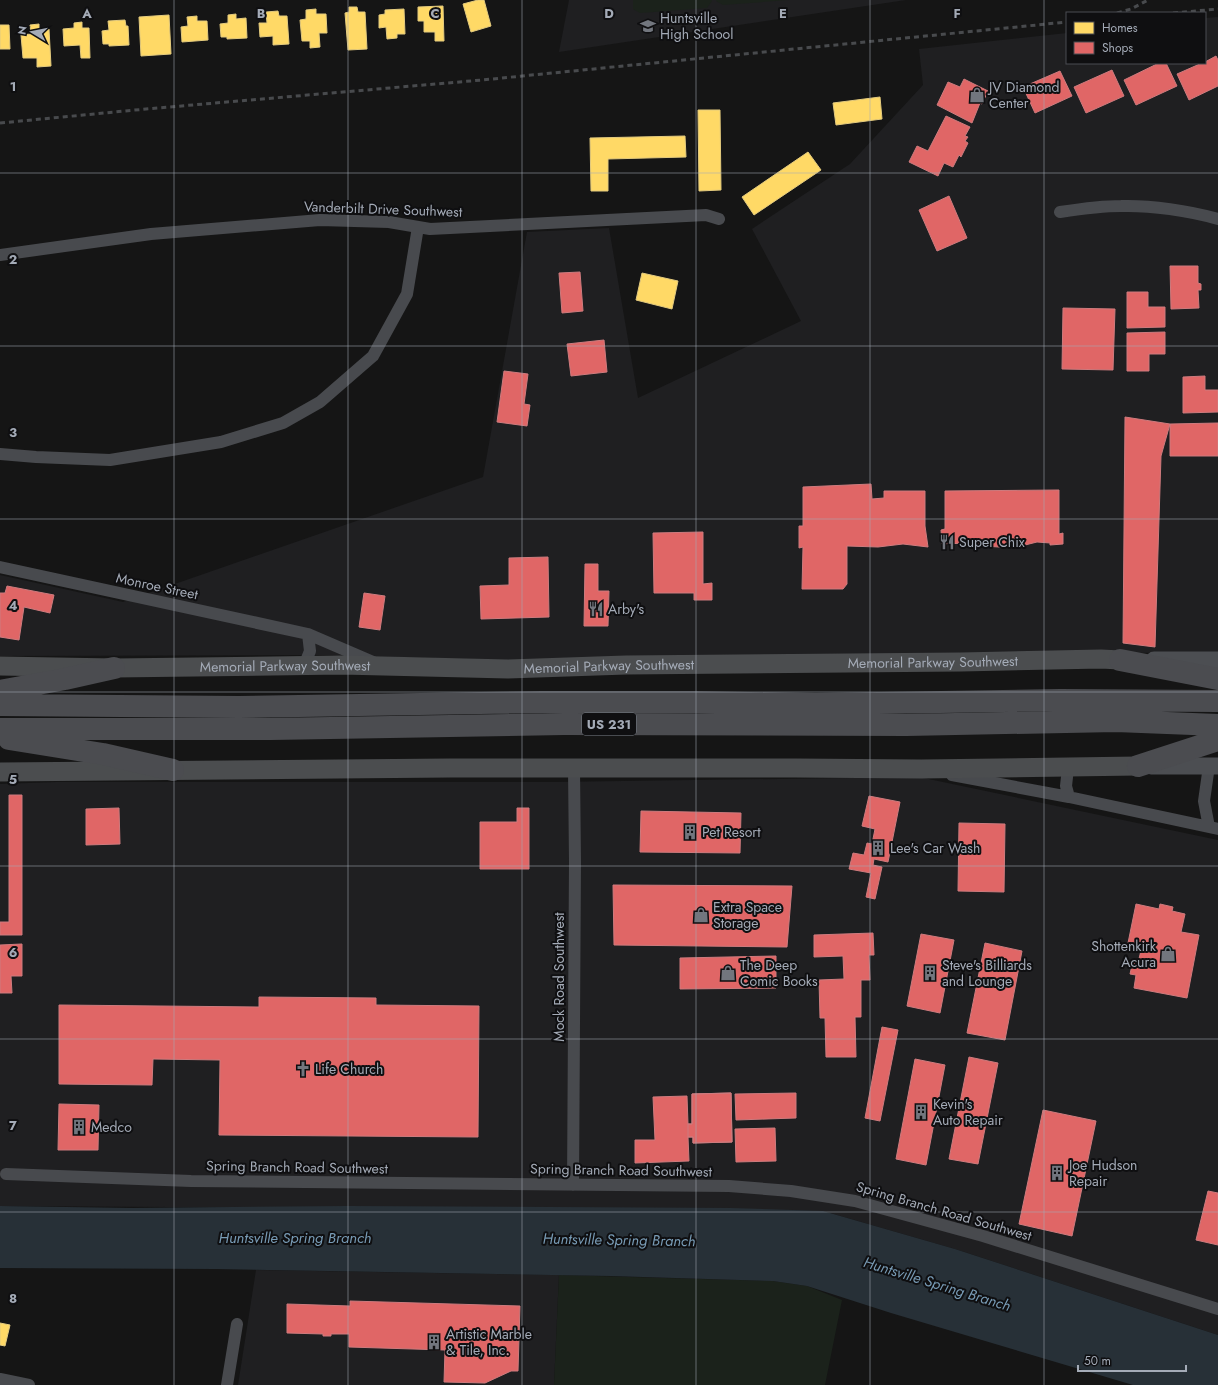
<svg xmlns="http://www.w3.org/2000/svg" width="1218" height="1385" font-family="Jost,sans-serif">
<rect width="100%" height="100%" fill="#151515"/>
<path fill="#1f1f21" d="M569,0H906L559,52Z
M1218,17V652L511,660L323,655L0,656V575L123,602L483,477L527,232L609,228L638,398L801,321L752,229L850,164L923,85L919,49L1067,33V63H1205V18Z
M919,777L1218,840V1335L955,1249L823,1211L0,1206V784L57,782H553Z
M256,1270L559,1275L554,1385H238Z"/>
<path fill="#1b221b" d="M633,0H712V1L707,8L640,13L633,9Z
M716,0H789L723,5L716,1Z
M559,1275L773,1281L807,1286L842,1300L825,1385H554Z"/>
<path fill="#273037" d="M0,1206L132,1208L347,1206L731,1208L823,1211L955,1249L1218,1335V1385H1133L891,1313L807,1286L773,1281L610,1276L216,1269L0,1268Z"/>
<path fill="#ffd966" stroke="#e4cb7e" d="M478,0H484L491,26L471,32L463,4Z
M443,6L444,41H435V32H424V21H418V7Z
M349,7H357L358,12H365L367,49L348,50L345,13L349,12Z
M316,9V14H326L327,33H319L320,47L310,48V41H302L300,20L306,19V10Z
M404,9L405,34H397V38L387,39L386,27L379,28V15L385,14V10Z
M278,11L279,16H287L289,44L273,45V36L260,37L259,23H267L266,12Z
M236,14V19L246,18L247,38L227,39V37H221L220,24L228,23V15Z
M169,15L171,54L141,56L139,17Z
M197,16V21H207L208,40L182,42L181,27L188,26L187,17Z
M125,20L126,26H128L129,45L109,46V44H103L102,31L109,30L108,21Z
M82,22V28H89L90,58H81L80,45L64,46L63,29L74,28V23Z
M39,24V29H49L51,66L37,67V58H23L21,35L31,34L30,25Z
M0,25H9L10,49H0Z
M880,97L882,119L836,125L833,103Z
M698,110H720L721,190L699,191Z
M685,136L686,157L608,159V191H591L590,138Z
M808,152L821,170L754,215L742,197Z
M642,273L678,281L672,309L636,300Z
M0,1323L10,1325L5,1346L0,1345Z"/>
<path fill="#e06666" stroke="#ce7b7e" d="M1216,56L1218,60V86L1189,100L1177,74L1202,63H1205V62Z
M1159,63H1166L1177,86L1136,105L1124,80Z
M1112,70L1124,96L1086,113L1074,87Z
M1060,71L1072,96L1035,113L1023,87Z
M964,79L988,91L982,104L980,103L972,123L937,105L948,82L960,87Z
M946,116L970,127L965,136L968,137L965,141L968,143L961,157L959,155L953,167L944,163L938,176L909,162L917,146L928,151Z
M949,196L967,238L937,251L919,210Z
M1170,266H1198V283L1201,284V290H1198L1199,308L1171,309Z
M580,272L583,311L562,313L559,273Z
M1127,292H1148V307H1165V327L1127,328Z
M1063,308L1115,309L1113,370L1062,369Z
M1165,332V354H1149V371H1127V333Z
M604,340L607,372L571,376L567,344Z
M504,371L528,374L524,404L530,405L527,426L497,422Z
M1205,376V390H1218V412L1183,413V377Z
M1125,417L1170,424L1161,456L1155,647L1123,643Z
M1218,423V456H1170V424Z
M871,484L872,499L884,498V491H925V526L928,547L903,544L878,547L847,546V584L843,589H802L803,547L799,548V526H803V487Z
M1059,490V534L1063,533V544L1050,545V543L1037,542L1025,545L999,547L983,546L968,543L942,544L941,530L945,529V491Z
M703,532V584L712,583V600H694V593H654L653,533Z
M548,557L549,617L481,619L480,586L509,585V558Z
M585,564H598V591H609L608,626H584Z
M7,586L54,595L50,613L24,607L19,640L0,637V593H5Z
M364,593L385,596L380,630L359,627Z
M9,795H22V935H0V922H9Z
M869,796L900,802L888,862L874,859L873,865L882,867L875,899L866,897L871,873L849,869L853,853L864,855L867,843L872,844L875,829L862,826Z
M119,808L120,844L86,845V809Z
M517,808H529V869H480V822H517Z
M641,811L741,813L740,853L640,852Z
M959,823L1005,824L1004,892L958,891Z
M613,885L792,886L787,947L614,945Z
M1136,904L1159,909L1160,904L1173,907L1172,911L1185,914L1181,932L1199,935L1187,998L1134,988L1136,975L1130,974L1133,961L1138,963L1142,946L1128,943Z
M873,933L874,955H869L870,980H861V1017H855L856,1057H826L825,1018H820L819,980L844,979L843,956L814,957V935Z
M921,934L954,940L940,1013L907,1006Z
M985,943L1022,951L1005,1040L967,1033Z
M22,944V976H11L12,993H0V945Z
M776,956V988L680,989V958Z
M259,997L376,998V1005L479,1006L478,1137L219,1135L220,1060L153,1059L152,1085L59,1084V1005L259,1007Z
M882,1027L898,1030L880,1121L865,1118Z
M969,1057L998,1063L978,1164L949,1159Z
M915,1059L945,1065L926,1165L896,1159Z
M731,1093L732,1142L693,1143V1137H688L689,1161L635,1163V1140H655L653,1097L687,1096L688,1124H692V1094Z
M731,1093L732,1142L693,1143V1137H688V1124H692V1094Z
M796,1093V1118L736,1120L735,1094Z
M59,1104L99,1105L98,1150H58Z
M1043,1110L1096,1121L1072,1236L1019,1224Z
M775,1128L776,1161L736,1162L735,1129Z
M1208,1191L1218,1193V1245L1196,1240Z
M350,1301L520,1306L518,1371H511L485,1383L444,1382L445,1350L349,1347V1334H331V1336H323V1334L287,1333V1304L350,1306Z"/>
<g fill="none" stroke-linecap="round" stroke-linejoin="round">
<path stroke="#484a4e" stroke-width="12" d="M1060,212C1080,209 1101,206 1121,206C1150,205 1190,211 1218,219
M0,255L151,234L320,220L389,222L430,229L706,215L719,219
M0,454L36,457L110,460L221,442L283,423L320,402L373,356L407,294L418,227
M0,567L308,634L373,662
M304,666L310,651L308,634
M1209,766L1204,801L1209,827
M1068,768L1066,786L1069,797
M952,775L1069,797L1218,829
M6,1174L191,1181L729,1186L791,1191L855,1201L983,1236L1218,1309
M573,1185L575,862L574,769
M0,1379L29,1385
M227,1385L237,1324"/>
<path stroke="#4c4e52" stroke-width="17" d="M1154,660H1218
M1151,766H1218"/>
<g stroke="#4b4d4f" stroke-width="19">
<path id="s1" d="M0,666L114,668L342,665L508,669L626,665L961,662L1101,659L1120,660"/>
<path d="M0,772L450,768H796L921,769L1138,766"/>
</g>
<path stroke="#4b4c50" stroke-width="22" d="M1120,660L1218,679
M0,691L65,679L114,668
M0,705L239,707L542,702H696L816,704L1060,700L1218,701
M0,729H271L564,724L906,725L1116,721L1218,725
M9,739L103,754L173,770
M1138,766L1218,740"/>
<path stroke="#484a4d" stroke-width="3" stroke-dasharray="5 4" stroke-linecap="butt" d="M1117,13L1131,9L1148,0
M1173,13L1218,9
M0,123L146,109L482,80L1067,22"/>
</g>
<path fill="none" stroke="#a4abb7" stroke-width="1" stroke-opacity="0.55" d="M174,0V1385M348,0V1385M522,0V1385M696,0V1385M870,0V1385M1044,0V1385M0,173H1218M0,346H1218M0,519H1218M0,692H1218M0,866H1218M0,1039H1218M0,1212H1218"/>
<defs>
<symbol id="school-bare" viewBox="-9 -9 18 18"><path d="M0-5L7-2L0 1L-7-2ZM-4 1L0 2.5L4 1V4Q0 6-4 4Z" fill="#72767e" stroke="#0f0f11" stroke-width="2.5" paint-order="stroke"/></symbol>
<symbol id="shop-bare" viewBox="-9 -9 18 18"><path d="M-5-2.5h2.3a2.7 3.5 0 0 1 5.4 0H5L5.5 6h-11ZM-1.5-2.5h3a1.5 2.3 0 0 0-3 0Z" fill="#72767e" stroke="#0f0f11" stroke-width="2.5" paint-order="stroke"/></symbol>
<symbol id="restaurant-bare" viewBox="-9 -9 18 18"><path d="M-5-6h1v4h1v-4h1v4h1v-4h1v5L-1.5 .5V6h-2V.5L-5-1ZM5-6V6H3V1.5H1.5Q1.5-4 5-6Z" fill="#72767e" stroke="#0f0f11" stroke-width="2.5" paint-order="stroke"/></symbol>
<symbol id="building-bare" viewBox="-9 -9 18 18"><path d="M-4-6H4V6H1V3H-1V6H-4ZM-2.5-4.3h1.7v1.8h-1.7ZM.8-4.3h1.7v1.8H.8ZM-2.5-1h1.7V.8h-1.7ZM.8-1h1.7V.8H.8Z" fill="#72767e" stroke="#0f0f11" stroke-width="2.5" paint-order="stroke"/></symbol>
<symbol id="church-bare" viewBox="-9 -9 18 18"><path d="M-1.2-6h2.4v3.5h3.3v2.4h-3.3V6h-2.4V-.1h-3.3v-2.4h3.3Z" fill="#72767e" stroke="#0f0f11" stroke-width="2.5" paint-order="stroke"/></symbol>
</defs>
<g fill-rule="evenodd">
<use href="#school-bare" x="637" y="15" width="22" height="22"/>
<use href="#shop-bare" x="966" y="84" width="22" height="22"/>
<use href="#restaurant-bare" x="936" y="531" width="22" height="22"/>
<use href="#restaurant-bare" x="585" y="598" width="22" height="22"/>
<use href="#building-bare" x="679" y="821" width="22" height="22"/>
<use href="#building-bare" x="867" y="837" width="22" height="22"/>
<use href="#shop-bare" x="690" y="904" width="22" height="22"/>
<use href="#shop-bare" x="1157" y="943" width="22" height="22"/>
<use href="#shop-bare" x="717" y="962" width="22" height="22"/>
<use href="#building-bare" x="919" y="962" width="22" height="22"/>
<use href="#church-bare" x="292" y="1058" width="22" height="22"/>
<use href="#building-bare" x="910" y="1101" width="22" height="22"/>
<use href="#building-bare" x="68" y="1116" width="22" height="22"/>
<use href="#building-bare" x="1046" y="1162" width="22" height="22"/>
<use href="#building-bare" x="423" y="1331" width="22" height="22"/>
</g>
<g text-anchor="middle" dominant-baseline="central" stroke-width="4" stroke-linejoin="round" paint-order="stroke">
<rect fill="#0f0f11" stroke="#777c85" stroke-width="1" x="582" y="713" width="54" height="22" rx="3"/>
<g font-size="13" font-weight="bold" fill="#a4abb7">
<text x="609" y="724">US 231</text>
</g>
<g font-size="14" fill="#a4abb7" stroke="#0f0f11" text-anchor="start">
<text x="660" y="18">Huntsville<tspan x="660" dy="16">High School</tspan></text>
<text x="989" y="87">JV Diamond<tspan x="989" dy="16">Center</tspan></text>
<text x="959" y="542">Super Chix</text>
<text x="608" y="609">Arby's</text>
<text x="702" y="832">Pet Resort</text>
<text x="890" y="848">Lee's Car Wash</text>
<text x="713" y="907">Extra Space<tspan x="713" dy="16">Storage</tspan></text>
<text x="1156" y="946" text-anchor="end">Shottenkirk<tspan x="1156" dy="16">Acura</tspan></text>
<text x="740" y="965">The Deep<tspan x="740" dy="16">Comic Books</tspan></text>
<text x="942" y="965">Steve's Billiards<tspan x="942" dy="16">and Lounge</tspan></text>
<text x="315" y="1069">Life Church</text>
<text x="933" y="1104">Kevin's<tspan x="933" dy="16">Auto Repair</tspan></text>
<text x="91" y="1127">Medco</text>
<text x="1069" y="1165">Joe Hudson<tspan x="1069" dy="16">Repair</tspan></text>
<text x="446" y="1334">Artistic Marble<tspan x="446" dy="16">&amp; Tile, Inc.</tspan></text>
</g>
<g font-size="14" fill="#a4abb7" stroke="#0f0f11">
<text transform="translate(383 209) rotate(2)">Vanderbilt Drive Southwest</text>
<text transform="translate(157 586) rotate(12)">Monroe Street</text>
<text stroke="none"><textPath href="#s1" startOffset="933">Memorial Parkway Southwest</textPath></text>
<text stroke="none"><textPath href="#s1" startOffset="285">Memorial Parkway Southwest</textPath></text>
<text stroke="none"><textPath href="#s1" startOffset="609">Memorial Parkway Southwest</textPath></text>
<text transform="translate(559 977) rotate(-90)">Mock Road Southwest</text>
<text transform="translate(297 1167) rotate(1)">Spring Branch Road Southwest</text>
<text transform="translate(621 1170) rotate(1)">Spring Branch Road Southwest</text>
<text transform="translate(944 1211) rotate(16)">Spring Branch Road Southwest</text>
</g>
<g font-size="15" font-style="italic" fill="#789bb5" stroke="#0f0f11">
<text x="295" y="1238">Huntsville Spring Branch</text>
<text transform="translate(619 1240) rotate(1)">Huntsville Spring Branch</text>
<text transform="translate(937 1284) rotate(17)">Huntsville Spring Branch</text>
</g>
</g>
<g font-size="13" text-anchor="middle" font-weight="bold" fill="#a4abb7" stroke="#0f0f11" stroke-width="4" stroke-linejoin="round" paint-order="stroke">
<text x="87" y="18">A</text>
<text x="261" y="18">B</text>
<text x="435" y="18">C</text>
<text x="609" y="18">D</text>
<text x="783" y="18">E</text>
<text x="957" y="18">F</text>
<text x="13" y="91">1</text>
<text x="13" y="264">2</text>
<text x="13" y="437">3</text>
<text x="13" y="610">4</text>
<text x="13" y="784">5</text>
<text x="13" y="957">6</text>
<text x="13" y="1130">7</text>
<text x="13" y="1303">8</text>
</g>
<rect x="1066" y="12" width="140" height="52" fill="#0f0f11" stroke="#4b4d53"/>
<rect x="1074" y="22" width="20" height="12" fill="#ffd966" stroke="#4b4d53"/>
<text x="1102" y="32" font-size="12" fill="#a4abb7">Homes</text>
<rect x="1074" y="42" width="20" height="12" fill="#e06666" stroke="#4b4d53"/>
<text x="1102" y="52" font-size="12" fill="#a4abb7">Shops</text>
<g transform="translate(32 32) rotate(280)" stroke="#0f0f11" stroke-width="3" paint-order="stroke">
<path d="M0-3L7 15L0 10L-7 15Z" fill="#a4abb7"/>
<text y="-6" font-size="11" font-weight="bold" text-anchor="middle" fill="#a4abb7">N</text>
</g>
<path d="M1078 1365v6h108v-6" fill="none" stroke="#a4abb7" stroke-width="2"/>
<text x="1084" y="1365" font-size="12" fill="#a4abb7" stroke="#0f0f11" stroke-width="3" paint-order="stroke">50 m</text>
</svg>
